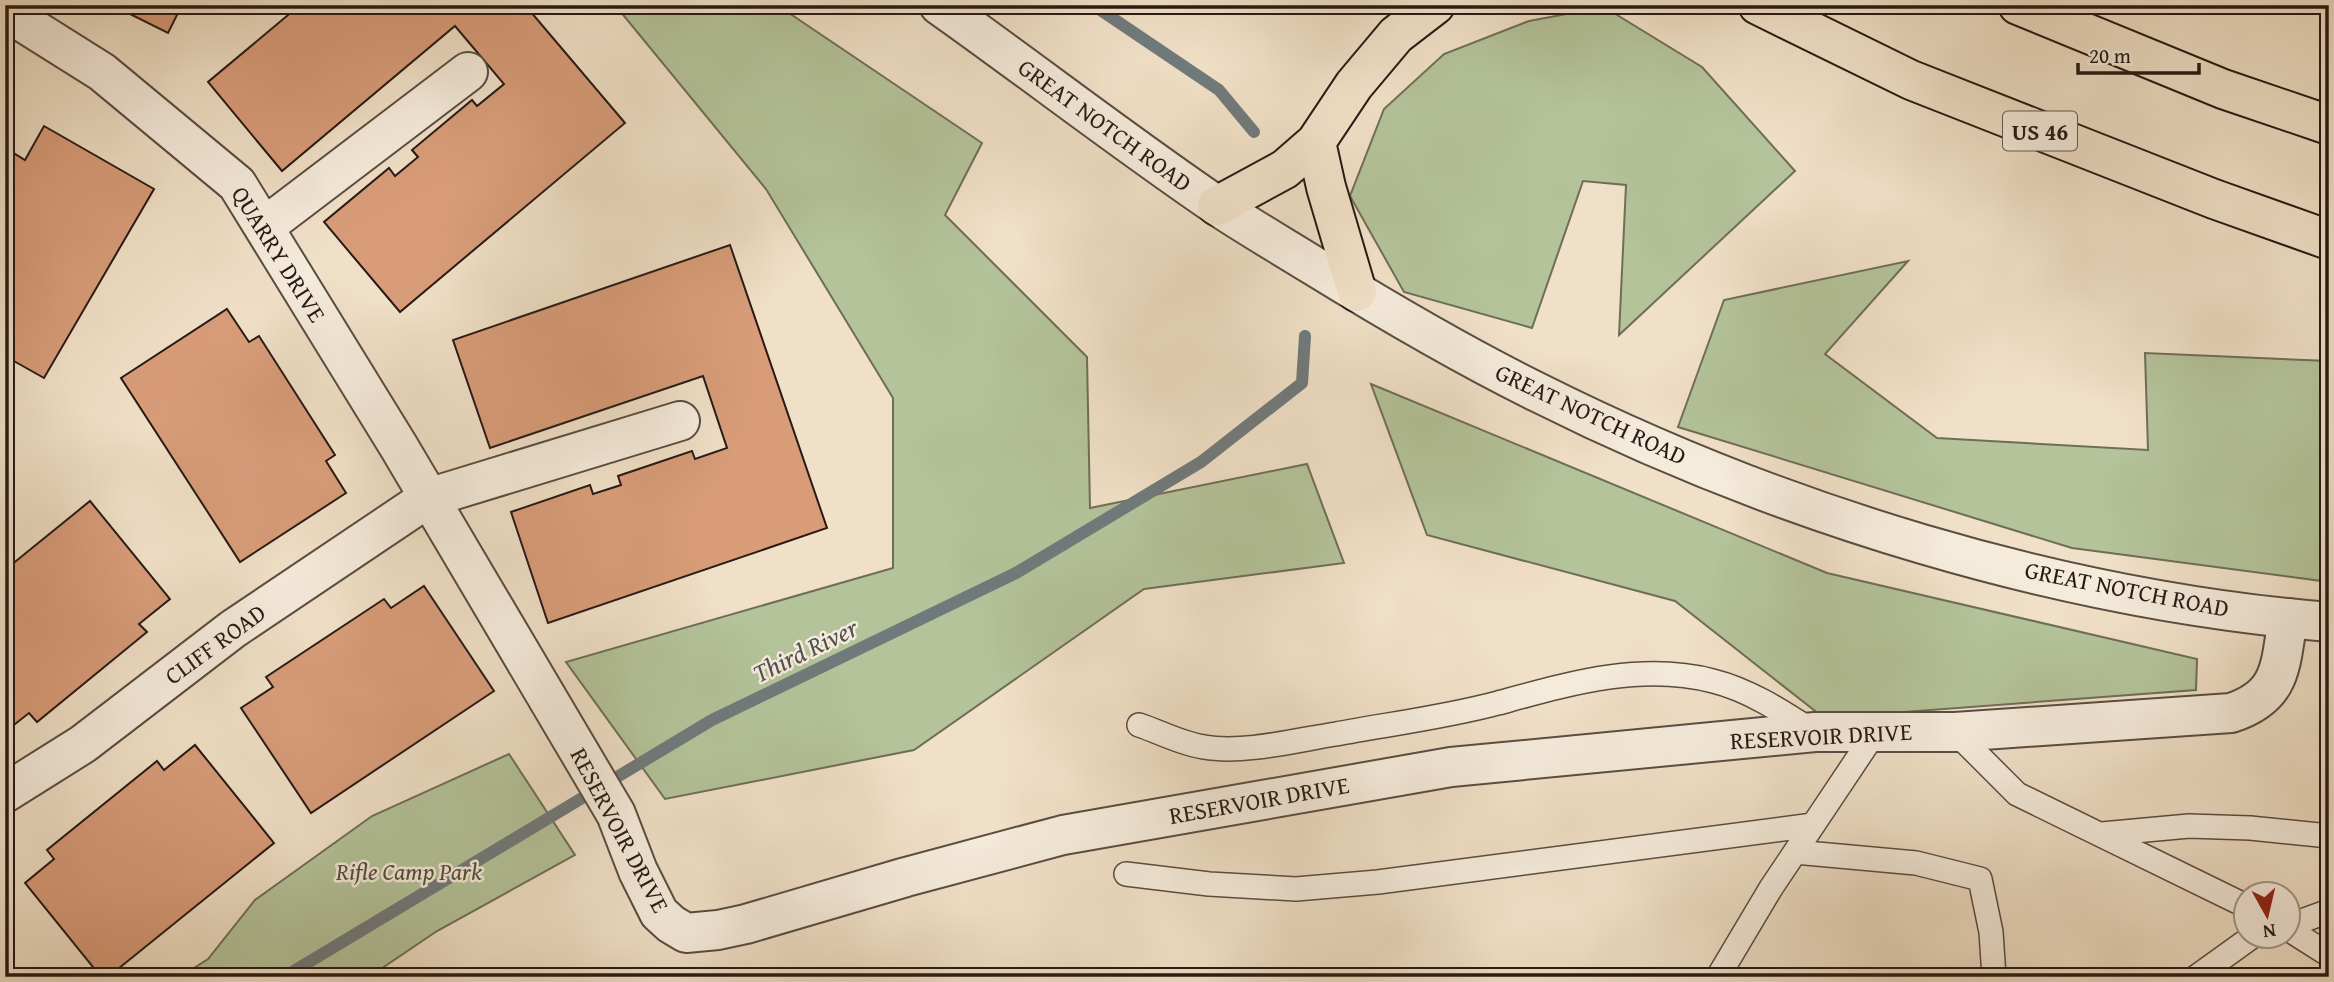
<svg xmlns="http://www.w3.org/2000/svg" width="2334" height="982" font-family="'Gentium Book Plus',serif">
<rect width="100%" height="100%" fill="#f0e0c7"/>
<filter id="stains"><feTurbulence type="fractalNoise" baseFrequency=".00286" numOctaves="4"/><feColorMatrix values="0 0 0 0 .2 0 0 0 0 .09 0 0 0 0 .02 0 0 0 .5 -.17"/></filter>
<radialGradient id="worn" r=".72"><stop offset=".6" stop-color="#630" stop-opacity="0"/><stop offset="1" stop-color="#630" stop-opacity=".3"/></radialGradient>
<path fill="#b4c39a" stroke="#6e6e58" stroke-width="2" d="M615,5H777L982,143L945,215L1087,357L1090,508L1307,464L1344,563L1144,589L914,750L665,799L566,662L893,568V398L766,189Z
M1604,7L1702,67L1795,171L1619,335L1626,185L1583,181L1532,328L1404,292L1350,196L1384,109L1444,54L1529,21Z
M1908,261L1825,354L1937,438L2148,450L2145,353L2329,361V582L2072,548L1678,427L1724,300Z
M1371,384L1827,573L2197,659L2196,690L1824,718L1675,601L1427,535Z
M509,754L575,855L437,931L369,977H180L208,959L255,900L372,816Z"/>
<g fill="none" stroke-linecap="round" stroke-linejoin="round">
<path stroke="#707a7c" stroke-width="12" d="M1093,5L1219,90L1254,132
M284,977L712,720L1016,573L1201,462L1302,383L1305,336"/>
</g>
<path fill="#d89c79" stroke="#271a15" stroke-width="2" d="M112,5H182L168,33Z
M300,5H525L625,123L400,312L324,222L389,168L395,176L418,157L412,150L472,100L477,106L504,84L455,26L282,171L208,82Z
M44,126L154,189L44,378L5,356V171L15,154L25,160Z
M730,245L827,528L548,623L511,512L590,485L593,494L621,485L618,476L692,451L695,459L727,448L703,376L490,448L453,340Z
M227,309L249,342L259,336L335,455L326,461L346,493L240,562L121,378Z
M90,501L170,599L139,624L147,632L37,722L29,713L5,732V570Z
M424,586L494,691L311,813L241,708L273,687L266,677L384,599L391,608Z
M195,745L274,843L108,977H101L25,883L54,859L47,850L157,761L164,770Z"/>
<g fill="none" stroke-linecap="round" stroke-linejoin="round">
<defs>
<path id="service" d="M1139,725C1160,732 1182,744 1204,747C1243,754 1297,740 1336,734C1390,724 1446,717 1498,703C1568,684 1641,662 1713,681C1749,690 1781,711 1812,731
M1955,732L2017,794L2246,906
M2102,834L2189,826L2250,828L2329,836
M1795,852L1916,863L1980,879L1991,932L1994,977
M1126,874L1209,884L1296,889L1378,882L1813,825
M2288,926L2329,911
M2288,929L2329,955
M1718,977L1771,888L1876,731
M2196,977L2253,936"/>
<path id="minor" d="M5,11L102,72L237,184L399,447L616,814L638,871L659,913L671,924L686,933L718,930L746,924L906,877L1063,835L1451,767L1815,732H1955L2231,713C2283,696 2280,665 2288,618
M264,227L468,72
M5,793L83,744L233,629L428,498L680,421"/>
<path id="tertiary" d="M939,5C1032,71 1122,141 1216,205C1247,226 1282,246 1314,266C1387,311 1460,354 1537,392C1778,513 2060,600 2329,622"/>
<path id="trunk" d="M1758,5L1911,80L2214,199L2329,240
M2018,5L2223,89L2329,125
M1316,142L1326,187L1357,292
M1217,206L1285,169L1316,142L1354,85L1396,35L1435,5"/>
</defs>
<use href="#service" stroke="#594c42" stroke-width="26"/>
<use href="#minor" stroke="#594c42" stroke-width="42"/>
<use href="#tertiary" stroke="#594c42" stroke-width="42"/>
<use href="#trunk" stroke="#271a15" stroke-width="42"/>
<use href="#service" stroke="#f5ebdb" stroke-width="23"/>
<use href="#minor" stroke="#f5ebdb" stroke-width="38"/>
<use href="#tertiary" stroke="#f5ebdb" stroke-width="38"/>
<use href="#trunk" stroke="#f0e0c7" stroke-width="38"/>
</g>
<g text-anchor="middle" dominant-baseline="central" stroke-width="5" stroke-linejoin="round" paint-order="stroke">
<rect fill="#f5ebdb" stroke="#655950" stroke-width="2" x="2003" y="111.5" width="74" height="39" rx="5"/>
<g font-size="23" font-weight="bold" fill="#271a15">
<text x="2040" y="131">US 46</text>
</g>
<g font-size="24" fill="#271a15" stroke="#f5ebdb">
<text transform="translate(1105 125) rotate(36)">GREAT NOTCH ROAD</text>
<text transform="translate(279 254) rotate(58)">QUARRY DRIVE</text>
<text transform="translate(1591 414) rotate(25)">GREAT NOTCH ROAD</text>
<text transform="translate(2127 589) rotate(11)">GREAT NOTCH ROAD</text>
<text transform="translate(215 644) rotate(-36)">CLIFF ROAD</text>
<text transform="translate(1821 736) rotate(-3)">RESERVOIR DRIVE</text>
<text transform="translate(1259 800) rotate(-10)">RESERVOIR DRIVE</text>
<text transform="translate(620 830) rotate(62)">RESERVOIR DRIVE</text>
</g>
<g font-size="24" font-style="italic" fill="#514d3d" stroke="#f5ebdb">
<text x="409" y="871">Rifle Camp Park</text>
</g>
<g font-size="26" font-style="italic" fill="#515251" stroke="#f5ebdb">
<text transform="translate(805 650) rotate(-26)">Third River</text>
</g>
</g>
<rect width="2334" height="982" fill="none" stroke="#f0e0c7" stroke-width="28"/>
<rect x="7" y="7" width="2320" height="968" fill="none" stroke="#271a15" stroke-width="3.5"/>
<rect x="14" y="14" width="2306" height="954" fill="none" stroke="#271a15" stroke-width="2"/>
<g transform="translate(2267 915) rotate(172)"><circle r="33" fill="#f5ebdb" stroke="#a3978c" stroke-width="2"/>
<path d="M0-5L12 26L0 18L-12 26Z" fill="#8f2418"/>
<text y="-10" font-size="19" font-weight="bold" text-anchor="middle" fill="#271a15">N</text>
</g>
<path d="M2078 63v10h121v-10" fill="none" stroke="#271a15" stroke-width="3.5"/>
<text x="2089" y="63" font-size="21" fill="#271a15" stroke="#f5ebdb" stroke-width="5" paint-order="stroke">20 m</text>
<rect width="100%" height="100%" filter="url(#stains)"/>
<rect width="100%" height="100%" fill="url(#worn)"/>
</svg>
